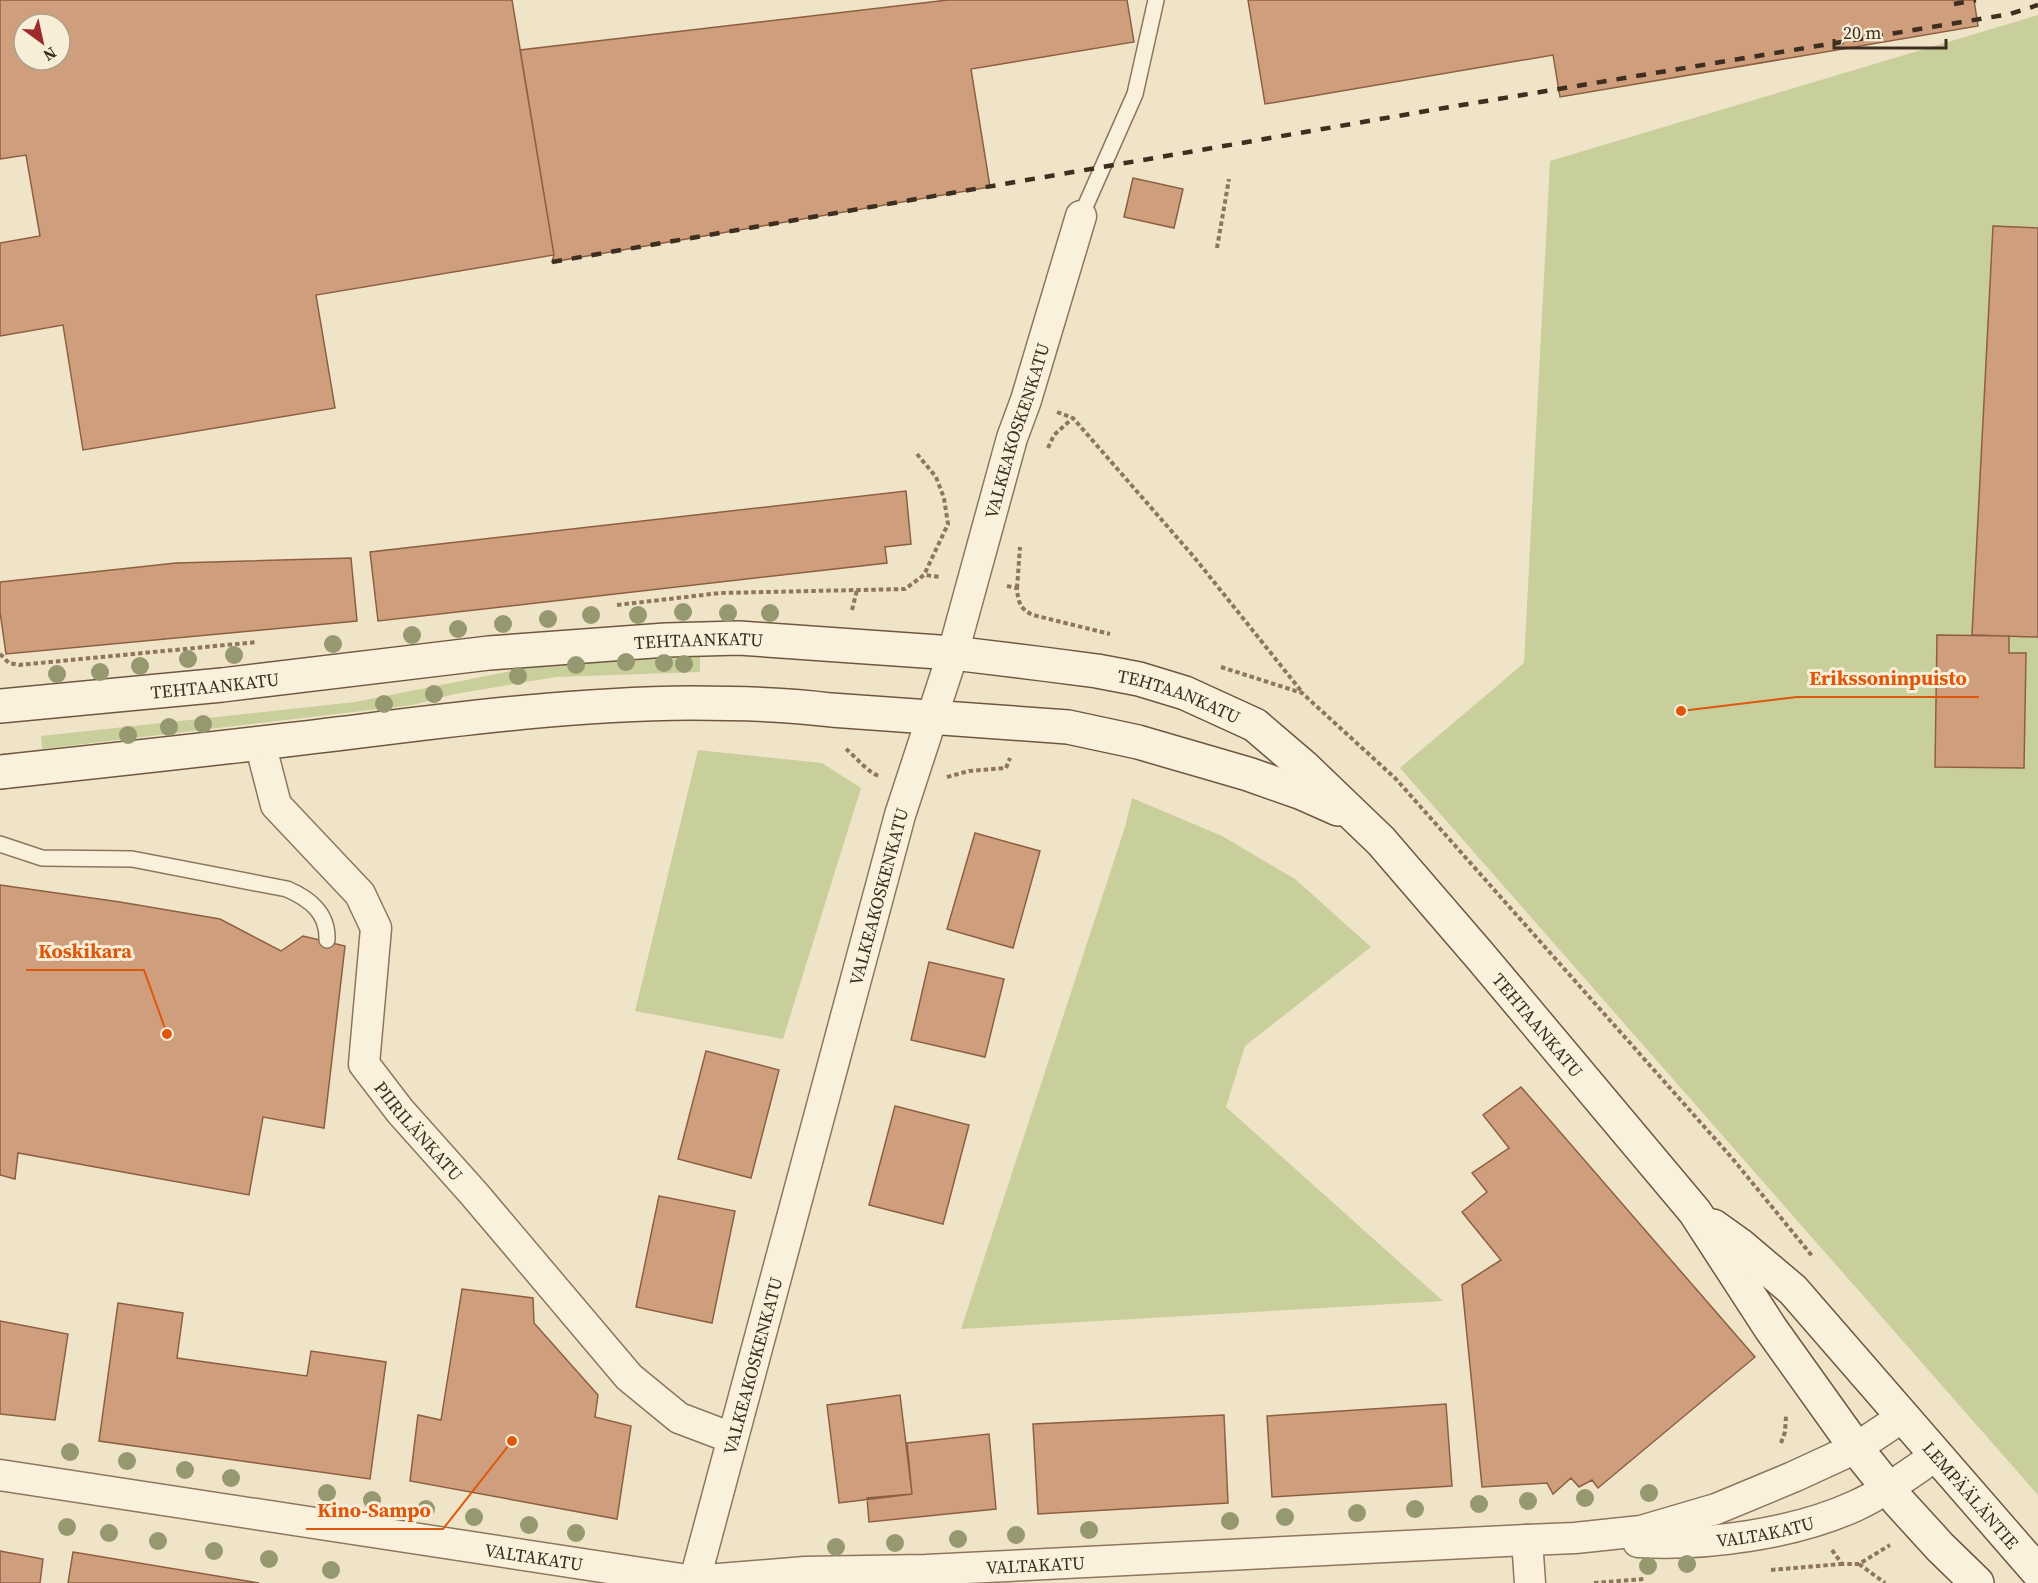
<svg xmlns="http://www.w3.org/2000/svg" width="2038" height="1583" font-family="'Source Serif 4',serif">
<rect width="100%" height="100%" fill="#f0e4c8"/>
<path fill="#c9cf9b" d="M2038,15V1495L1400,768L1524,663L1550,161Z
M700,652V672L556,677L455,694L413,705L42,749L41,736L355,702L577,658Z
M698,750L822,763L861,788L783,1039L635,1011Z
M1132,798L1222,836L1295,879L1371,947L1245,1046L1226,1107L1443,1301L961,1329L1125,827Z"/>
<path fill="#cf9f7d" stroke="#8d5f41" stroke-width="1.5" fill-rule="evenodd" d="M0,0H512L554,255L316,295L335,408L83,450L63,325L0,336V243L40,236L26,155L0,159ZM24,24H60V60H24Z
M948,0H1127L1134,42L971,69L990,187L552,262L554,255L520,50Z
M1248,0H1974L1978,26L1560,97L1553,55L1265,104Z
M1133,178L1183,189L1174,228L1124,217Z
M1993,226L2038,228V637L1972,635Z
M906,491L911,544L885,547L887,563L378,621L370,552Z
M351,558L357,621L6,654L0,612V582L176,563Z
M1937,635L2009,636V653H2026L2024,768L1935,767Z
M975,833L1040,851L1013,948L947,929Z
M0,885L120,902L220,919L281,951L303,936L345,946L324,1128L263,1117L249,1195L18,1153L15,1179L0,1175Z
M929,962L1004,979L985,1057L911,1040Z
M706,1051L779,1070L751,1178L678,1159Z
M1521,1087L1755,1357L1598,1488L1592,1480L1579,1487L1571,1478L1553,1494L1547,1483L1482,1487L1462,1285L1501,1260L1462,1212L1487,1192L1472,1173L1509,1148L1483,1115Z
M895,1106L969,1125L943,1224L869,1205Z
M659,1196L735,1211L712,1323L636,1307Z
M462,1289L533,1298L534,1323L598,1395L595,1417L631,1426L617,1519L410,1481L418,1415L441,1420Z
M118,1303L183,1313L177,1358L307,1376L311,1351L386,1362L370,1479L99,1441Z
M0,1321L68,1334L55,1420L0,1414Z
M900,1395L912,1494L839,1503L827,1405Z
M1446,1404L1452,1486L1272,1497L1267,1416Z
M1224,1415L1228,1503L1038,1514L1033,1424Z
M989,1434L996,1509L869,1522L867,1498L912,1494L907,1443Z
M0,1551L43,1559L40,1583H0Z
M73,1552L259,1583H68Z"/>
<g fill="none" stroke-linecap="round" stroke-linejoin="round">
<defs>
<path id="lane" d="M1081,216L1135,94L1156,0
M0,844L42,858L132,859L287,889C310,899 328,913 327,940"/>
<g id="street">
<path id="s1" d="M260,743L276,805L360,894L376,928L364,1064L400,1111L475,1195L629,1377L679,1418L732,1438"/>
<path id="s2" d="M0,1475L694,1581L805,1572L926,1570L1527,1540L1575,1538L1641,1531L1716,1509L1793,1477L1856,1448L1904,1416"/>
<path d="M1527,1540L1530,1583"/>
<path id="s3" d="M1638,1542C1705,1546 1794,1534 1855,1506C1884,1493 1910,1473 1937,1455"/>
<path id="s4" d="M694,1583L900,815L953,653L1012,438L1026,400L1081,216"/>
</g>
<g id="secondary">
<path id="s5" d="M0,706L222,685L489,653L666,640L739,638L953,653L1043,664L1097,671L1139,679L1185,693L1255,725L1304,767L1381,841L1481,957L1695,1212L1771,1329L1856,1448L1899,1502L1940,1547L1977,1583"/>
<path d="M0,772C120,759 241,746 361,731C471,717 580,704 691,703C738,703 784,704 831,710L1068,727L1138,742L1248,774L1302,793L1338,809"/>
<path id="s6" d="M1713,1226L1741,1246L1793,1290L2038,1572"/>
</g>
</defs>
<use href="#lane" stroke="#8d765c" stroke-width="18"/>
<use href="#street" stroke="#8d765c" stroke-width="33"/>
<use href="#secondary" stroke="#6f573f" stroke-width="36"/>
<path stroke="#8d765c" stroke-width="4" stroke-dasharray="4.5 3" stroke-linecap="butt" d="M1217,248L1229,179
M1057,412L1073,418L1194,557L1302,692
M1048,448L1054,435L1073,418
M917,454L936,477L944,498L948,524L924,575
M1007,586L1017,588C1018,602 1020,609 1033,615L1110,634
M1017,588L1020,547
M617,605L720,593L905,589L924,575L940,577
M852,610L857,590
M0,654L9,663L19,665L257,642
M1221,667L1302,693L1396,779L1732,1158L1813,1257
M846,749C856,757 867,772 879,776
M947,777L969,771L1006,768L1010,758
M1781,1443L1785,1432L1786,1416
M1832,1550L1842,1564H1859L1890,1545
M1859,1564L1885,1583
M1771,1570L1841,1564
M1594,1583L1644,1579"/>
<use href="#lane" stroke="#faf1dc" stroke-width="15"/>
<use href="#street" stroke="#faf1dc" stroke-width="30"/>
<use href="#secondary" stroke="#faf1dc" stroke-width="33"/>
<path stroke="#3d2e20" stroke-width="4.5" stroke-dasharray="10 10" stroke-linecap="butt" d="M1954,4L1976,0
M552,262L1444,108L2010,14L2038,5"/>
</g>
<g fill="#96986f">
<circle cx="683" cy="612" r="9"/>
<circle cx="728" cy="613" r="9"/>
<circle cx="770" cy="613" r="9"/>
<circle cx="591" cy="615" r="9"/>
<circle cx="638" cy="615" r="9"/>
<circle cx="548" cy="619" r="9"/>
<circle cx="503" cy="624" r="9"/>
<circle cx="458" cy="629" r="9"/>
<circle cx="412" cy="635" r="9"/>
<circle cx="333" cy="644" r="9"/>
<circle cx="234" cy="655" r="9"/>
<circle cx="188" cy="659" r="9"/>
<circle cx="626" cy="662" r="9"/>
<circle cx="664" cy="663" r="9"/>
<circle cx="684" cy="664" r="9"/>
<circle cx="576" cy="665" r="9"/>
<circle cx="140" cy="666" r="9"/>
<circle cx="100" cy="672" r="9"/>
<circle cx="57" cy="674" r="9"/>
<circle cx="518" cy="676" r="9"/>
<circle cx="434" cy="694" r="9"/>
<circle cx="384" cy="704" r="9"/>
<circle cx="203" cy="724" r="9"/>
<circle cx="169" cy="727" r="9"/>
<circle cx="128" cy="735" r="9"/>
<circle cx="70" cy="1452" r="9"/>
<circle cx="127" cy="1461" r="9"/>
<circle cx="185" cy="1470" r="9"/>
<circle cx="231" cy="1478" r="9"/>
<circle cx="327" cy="1493" r="9"/>
<circle cx="1649" cy="1493" r="9"/>
<circle cx="1585" cy="1498" r="9"/>
<circle cx="372" cy="1500" r="9"/>
<circle cx="1528" cy="1501" r="9"/>
<circle cx="1479" cy="1504" r="9"/>
<circle cx="426" cy="1509" r="9"/>
<circle cx="1415" cy="1509" r="9"/>
<circle cx="1357" cy="1513" r="9"/>
<circle cx="474" cy="1517" r="9"/>
<circle cx="1285" cy="1517" r="9"/>
<circle cx="1230" cy="1521" r="9"/>
<circle cx="529" cy="1525" r="9"/>
<circle cx="67" cy="1527" r="9"/>
<circle cx="1089" cy="1530" r="9"/>
<circle cx="109" cy="1533" r="9"/>
<circle cx="576" cy="1533" r="9"/>
<circle cx="1016" cy="1535" r="9"/>
<circle cx="958" cy="1539" r="9"/>
<circle cx="158" cy="1541" r="9"/>
<circle cx="895" cy="1543" r="9"/>
<circle cx="836" cy="1547" r="9"/>
<circle cx="214" cy="1551" r="9"/>
<circle cx="269" cy="1559" r="9"/>
<circle cx="1687" cy="1564" r="9"/>
<circle cx="1648" cy="1566" r="9"/>
<circle cx="331" cy="1570" r="9"/>
</g>
<g text-anchor="middle" dominant-baseline="central" stroke-width="6" stroke-linejoin="round" paint-order="stroke">
<g font-size="18" fill="#3d2e20" stroke="#f7eed8">
<text stroke="none"><textPath href="#s4" startOffset="1197">VALKEAKOSKENKATU</textPath></text>
<text stroke="none"><textPath href="#s5" startOffset="702">TEHTAANKATU</textPath></text>
<text stroke="none"><textPath href="#s5" startOffset="216">TEHTAANKATU</textPath></text>
<text stroke="none"><textPath href="#s5" startOffset="1188">TEHTAANKATU</textPath></text>
<text stroke="none"><textPath href="#s4" startOffset="711">VALKEAKOSKENKATU</textPath></text>
<text stroke="none"><textPath href="#s5" startOffset="1683">TEHTAANKATU</textPath></text>
<text stroke="none"><textPath href="#s1" startOffset="447">PIIRILÄNKATU</textPath></text>
<text stroke="none"><textPath href="#s4" startOffset="225">VALKEAKOSKENKATU</textPath></text>
<text stroke="none"><textPath href="#s6" startOffset="374">LEMPÄÄLÄNTIE</textPath></text>
<text stroke="none"><textPath href="#s3" startOffset="128">VALTAKATU</textPath></text>
<text stroke="none"><textPath href="#s2" startOffset="540">VALTAKATU</textPath></text>
<text stroke="none"><textPath href="#s2" startOffset="1044">VALTAKATU</textPath></text>
</g>
</g>
<path fill="none" stroke="#df570d" stroke-width="2" d="M1681 711L1797 697H1979M167 1034L144 970H26M512 1441L443 1529H306"/>
<g fill="#df570d" stroke="#f7eed8" stroke-width="2">
<circle cx="1681" cy="711" r="6"/>
<circle cx="167" cy="1034" r="6"/>
<circle cx="512" cy="1441" r="6"/>
</g>
<g font-size="20" text-anchor="middle" font-weight="bold" fill="#df570d" stroke="#f7eed8" stroke-width="6" stroke-linejoin="round" paint-order="stroke">
<text x="1888" y="685">Erikssoninpuisto</text>
<text x="85" y="958">Koskikara</text>
<text x="374" y="1517">Kino-Sampo</text>
</g>
<g transform="translate(42 42) rotate(147)"><circle r="28" fill="#f7eed8" stroke="#ada18e" stroke-width="1.5"/>
<path d="M0-4.5L10 22L0 15L-10 22Z" fill="#9e2a2b"/>
<text y="-9" font-size="16" font-weight="bold" text-anchor="middle" fill="#3d2e20">N</text>
</g>
<path d="M1834 39v9h112v-9" fill="none" stroke="#3d2e20" stroke-width="3"/>
<text x="1843" y="39" font-size="18" fill="#3d2e20" stroke="#f7eed8" stroke-width="4.5" paint-order="stroke">20 m</text>
</svg>
